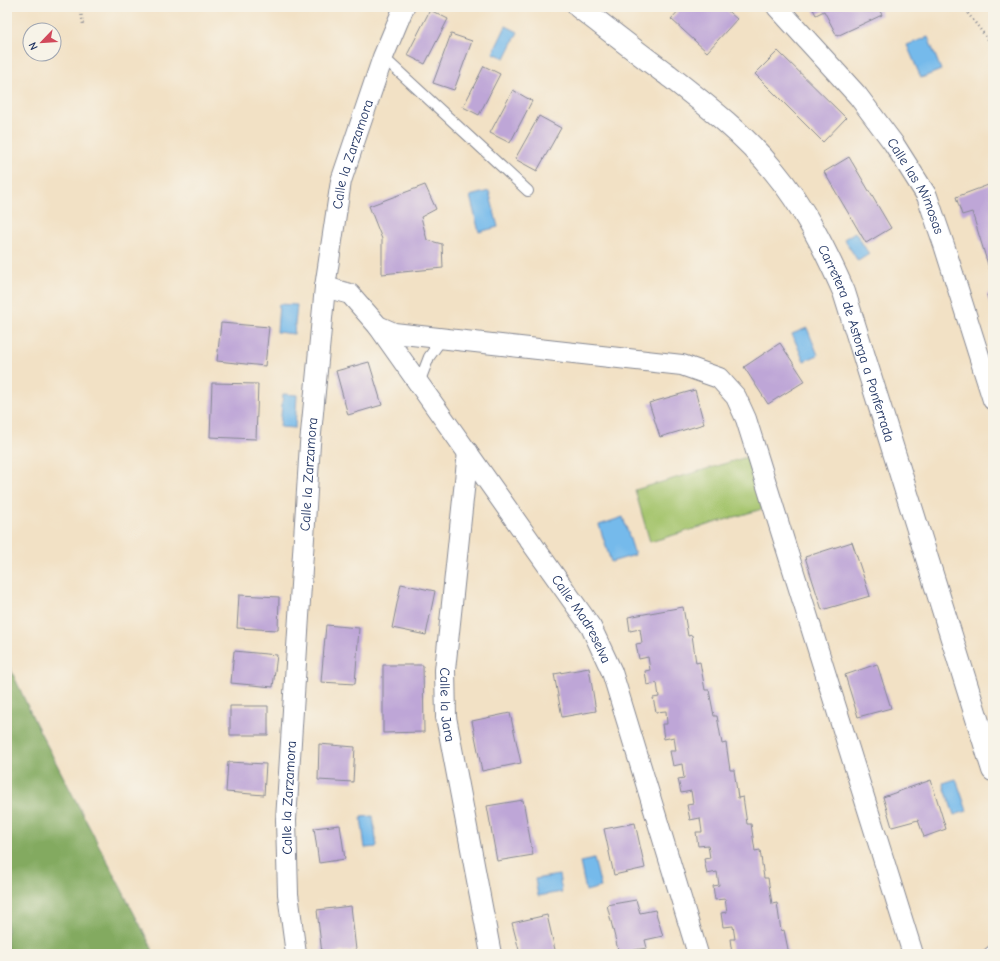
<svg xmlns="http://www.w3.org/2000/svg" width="1000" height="961" font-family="'Comic Neue',sans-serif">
<rect width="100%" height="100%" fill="#f7f3e8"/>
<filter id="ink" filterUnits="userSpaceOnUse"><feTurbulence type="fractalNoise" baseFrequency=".025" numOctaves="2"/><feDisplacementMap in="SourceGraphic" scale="8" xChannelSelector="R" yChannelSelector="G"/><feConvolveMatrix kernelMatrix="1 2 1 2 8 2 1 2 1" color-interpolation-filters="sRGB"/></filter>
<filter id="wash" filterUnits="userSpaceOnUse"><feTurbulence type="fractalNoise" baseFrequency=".012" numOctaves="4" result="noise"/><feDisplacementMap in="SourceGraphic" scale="16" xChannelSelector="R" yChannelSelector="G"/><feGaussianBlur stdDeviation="0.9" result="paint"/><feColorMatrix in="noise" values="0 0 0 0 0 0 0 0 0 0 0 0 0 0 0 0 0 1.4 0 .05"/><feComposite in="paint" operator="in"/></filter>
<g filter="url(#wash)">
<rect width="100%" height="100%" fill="#f2e1c5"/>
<path fill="#a4c46c" stroke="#607a65" d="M747,457L762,509L650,542L635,490Z"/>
<path fill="#83aa60" stroke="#4f6c5f" d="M7,661L35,722L152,948V954H7Z"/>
<path fill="#75baeb" stroke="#4874a4" d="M506,26L518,32L505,58L493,53Z
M928,37L941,70L921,78L907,45Z
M489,191L498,227L479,232L470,196Z
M855,232L869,254L858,261L844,239Z
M279,304L297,305L294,334L277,332Z
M807,328L818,355L804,361L792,334Z
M283,394L297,395L295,428L280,427Z
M623,517L635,555L611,562L599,525Z
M956,779L967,811L954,815L943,783Z
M373,816L377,847L365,848L361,817Z
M594,859L601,887L586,891L580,862Z
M559,875L562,892L538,896L535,879Z"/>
<g id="blocks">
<path fill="#bea6d7" d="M682,7H723L737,19L707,52L671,19Z
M812,7H878L882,15L837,36L824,11L816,15Z
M430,10L448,19L425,64L407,55Z
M451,34L472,41L454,90L433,83Z
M778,51L846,118L823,142L755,74Z
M484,66L500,74L479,115L463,107Z
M513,90L532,101L510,143L490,133Z
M539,116L561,128L537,171L515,159Z
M849,157L891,228L866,243L824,172Z
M991,184L993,188V281L972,212L962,215L956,197Z
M425,185L436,209L421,217L427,240L442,244L443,268L382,274V239L369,206Z
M993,289V315L987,295Z
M221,323L269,327L265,366L217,361Z
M780,343L805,381L768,404L744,367Z
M369,362L382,405L348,415L336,371Z
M212,383L258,384L256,439L210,437Z
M695,390L704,424L660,437L649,403Z
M852,542L870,596L822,610L805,557Z
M401,584L435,591L426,635L392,628Z
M239,595L279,597L278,630L237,628Z
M683,607L688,636L692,635L696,663L700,662L705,690H709L714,716H717L722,744L726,743L730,770H734L738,798L743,797L747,824H751L755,851L760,850L764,878H768L772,904L777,903L781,931L784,930L789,954H742V952L732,954L730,939H735L733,926L723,927L721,913L727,912L725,899L715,900L713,886L719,885L717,872L707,874L704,859L710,858L708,845L698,846L696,832H702L700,818L690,820L687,805L693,804L691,791L681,793L678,779L684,778L682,764L673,766L670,751H676L674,737L664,739L662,724H667L666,711L656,712L653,698L659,697L657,683L647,685L645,671L650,670L648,657L639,659L636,644L642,643L640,629L630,631L628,617Z
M326,625L359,628L355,684L321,682Z
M234,651L277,655L273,687L231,683Z
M877,664L891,708L858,717L845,675Z
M383,665H423L424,732L383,733Z
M589,668L596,711L562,717L554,674Z
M230,706H268V735H230Z
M510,713L521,763L482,771L472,721Z
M319,744L355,747L353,782L318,780Z
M228,762L266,764L264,795L226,792Z
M931,780L946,829L924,837L918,820L892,827L883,797Z
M523,800L533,855L497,861L487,806Z
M635,823L645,868L614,875L604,829Z
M340,825L345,859L319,863L314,828Z
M636,900L640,913L655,910L663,936L645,940L647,948L634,950L635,954H619L607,905Z
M351,906L356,950L322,954L317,910Z
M547,915L556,954H520L512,923Z"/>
</g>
</g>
<g filter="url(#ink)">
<use href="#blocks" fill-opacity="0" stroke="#868892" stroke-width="1"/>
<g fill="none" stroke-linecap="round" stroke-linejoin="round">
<defs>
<path id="lane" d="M383,57L528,191
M419,383L429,357L442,339
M988,954L993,950"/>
<g id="street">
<path id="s1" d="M777,7L858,96L894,144L927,196L944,245L993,400"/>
<path d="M325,287L350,294L378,326L394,333L682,365L719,378L736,397L746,419L913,954"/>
<path id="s2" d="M378,326L591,627L612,672L698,954"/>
<path id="s3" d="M468,452L445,670L446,717L491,954"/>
<path id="s4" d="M296,954L288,894L286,820L310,444L325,287L341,181L383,57L404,7"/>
</g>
<g id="secondary">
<path id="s5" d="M579,7C609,30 638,53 668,75C705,104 744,134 774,171C804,207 825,249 844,292L993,770"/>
</g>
</defs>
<use href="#lane" stroke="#868892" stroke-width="12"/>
<use href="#street" stroke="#868892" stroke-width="22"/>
<use href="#secondary" stroke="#868892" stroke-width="24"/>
<path stroke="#868892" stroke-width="2.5" stroke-dasharray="1 3" stroke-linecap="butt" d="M80,7L83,24
M963,7L993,46
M989,7L993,9"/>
<use href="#lane" stroke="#fff" stroke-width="10"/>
<use href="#street" stroke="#fff" stroke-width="20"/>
<use href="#secondary" stroke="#fff" stroke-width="22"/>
</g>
</g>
<g text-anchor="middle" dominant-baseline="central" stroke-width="3" stroke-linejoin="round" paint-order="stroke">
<g font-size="14" fill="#1b2f5e" stroke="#f7f3e8">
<text stroke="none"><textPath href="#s4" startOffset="805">Calle la Zarzamora</textPath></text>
<text stroke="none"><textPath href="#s1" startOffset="228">Calle las Mimosas</textPath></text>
<text stroke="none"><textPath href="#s5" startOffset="448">Carretera de Astorga a Ponferrada</textPath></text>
<text stroke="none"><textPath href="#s4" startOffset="481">Calle la Zarzamora</textPath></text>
<text stroke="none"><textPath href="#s2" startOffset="357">Calle Madreselva</textPath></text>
<text stroke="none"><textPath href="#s3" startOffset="254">Calle la Jara</textPath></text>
<text stroke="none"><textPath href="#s4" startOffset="157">Calle la Zarzamora</textPath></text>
</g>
</g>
<rect width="1000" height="961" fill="none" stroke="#f7f3e8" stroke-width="24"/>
<g transform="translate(42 42) rotate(245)"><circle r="19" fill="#f7f3e8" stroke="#9fa5b1"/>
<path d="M0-3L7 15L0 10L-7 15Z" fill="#d1495b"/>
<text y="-6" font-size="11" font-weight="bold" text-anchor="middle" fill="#1b2f5e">N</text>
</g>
</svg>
